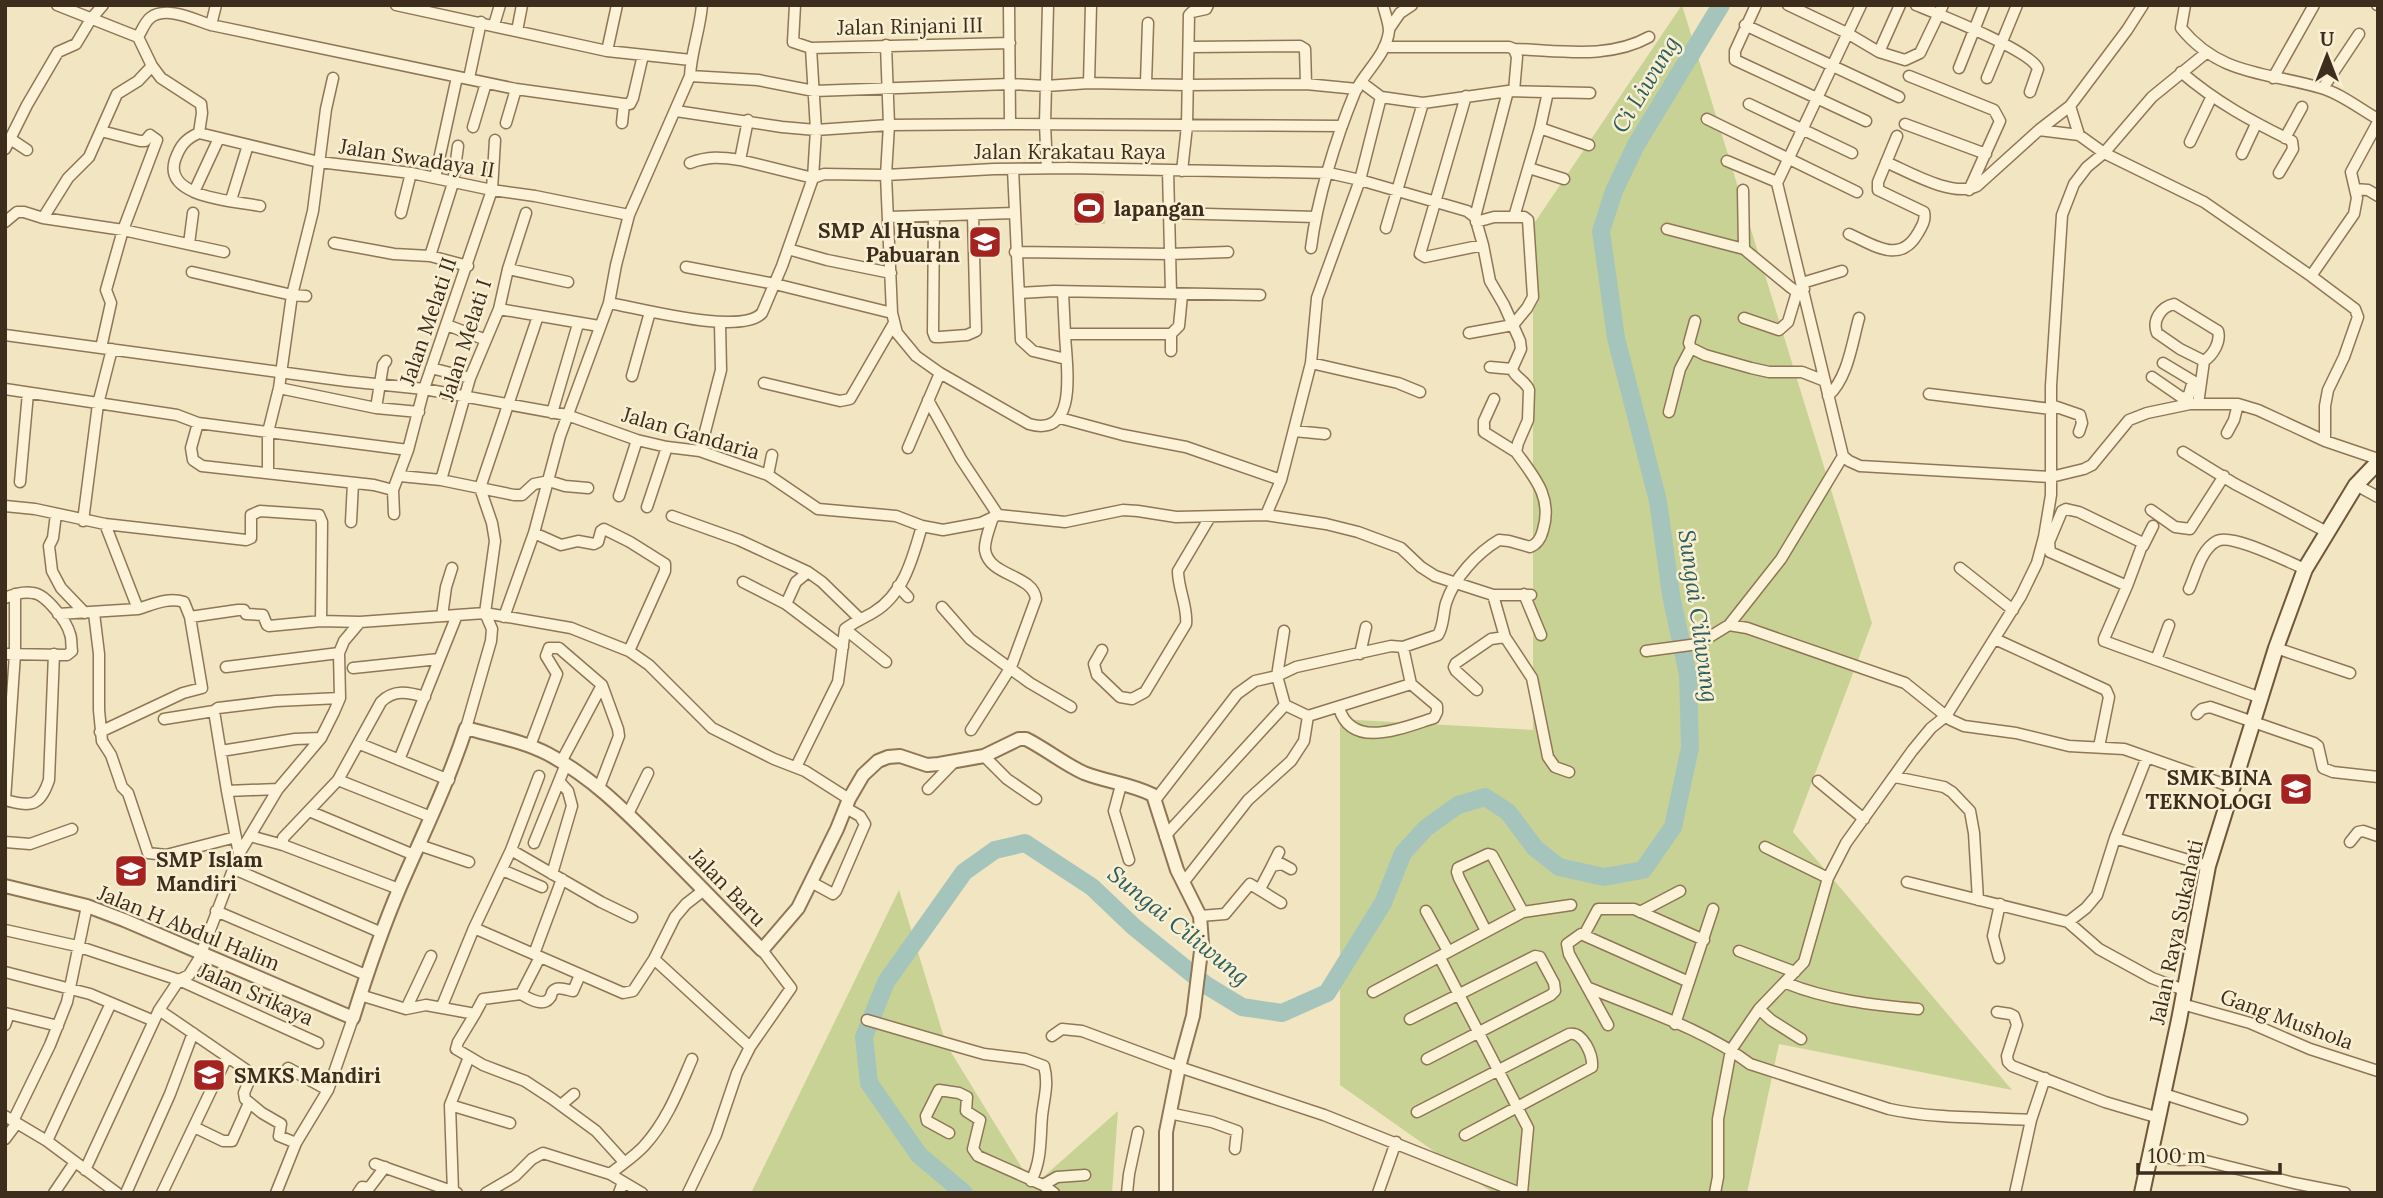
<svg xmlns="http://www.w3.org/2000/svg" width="2383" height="1198" font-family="Lora,serif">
<rect width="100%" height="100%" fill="#f2e5c2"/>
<path fill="#c9d295" d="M1682,5L1872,623L1793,832L2012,1090L1779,1044L1747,1193H1493L1340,1085V719L1533,730V225Z
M1104,191L1105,224L1075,225L1074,192Z
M899,890L946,1044L1033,1186L1118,1111L1112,1193H751Z"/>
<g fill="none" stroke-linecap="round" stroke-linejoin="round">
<path stroke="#a5c5bc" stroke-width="18" d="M964,1193L919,1155L869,1083L864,1037L886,982L964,872L995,850L1025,843L1092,887L1134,927L1206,985L1242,1007L1282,1013L1327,993L1383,903L1403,853L1426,828L1458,805L1485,797L1508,812L1535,848L1559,867L1604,877L1643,870L1673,827L1690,748L1688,675L1671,595L1658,501L1616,338L1601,231L1614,191L1636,145L1721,5"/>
<defs>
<path id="minor" d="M57,5L138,37L152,66L161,78L201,104L202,113L199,133
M396,5L607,51L691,60
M795,5L793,42L811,48L1010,43
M1009,5L1010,124
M1756,5L1735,51V60L1866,121
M1788,5L1847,33L1879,52L1905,60L1920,53L1943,5
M1861,5L1777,183L1843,456L1849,461L1860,466L2051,477L2084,469L2092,465L2129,420L2147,413L2190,404H2238L2258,410L2325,441L2378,459
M1916,5C1938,14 2032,51 2038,69L2030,92
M2185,5L2181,28C2220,76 2267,72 2321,88C2340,93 2360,109 2378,119
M2377,5H2378
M211,25L516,89L624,104H630L633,98L643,55
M494,25L500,5
M1745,25L1899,97
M1389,29L1400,13L1412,5
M517,31L522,5
M138,37C141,32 145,22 150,18C166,5 195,20 211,25L216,5
M886,45L889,125L886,175L892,313L897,333L916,356L940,373L1029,424C1080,439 1066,363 1065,334
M1190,47L1300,46L1305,49L1306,84
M1384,47H1509L1514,49L1517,57L1514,91
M1514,49C1558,50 1608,60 1649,37
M607,51L617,5
M1879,52L1900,5
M1959,68L1984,5
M2181,72C2216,102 2251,121 2292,141L2293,149L2279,173
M690,76L758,80L814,91L1010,84L1046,86L1089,83L1187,85L1306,84L1357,89
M1909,76L1994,110L2000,121L1969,190
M469,78L481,22
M1987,78L2017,5
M2273,78L2314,5
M1361,82L1381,97L1423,103L1508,91L1590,93
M1089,83L1091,5
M1146,83L1148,23
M2323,88L2359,34
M1466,96L1420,254L1425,257L1483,245
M1749,104L1852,153
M2070,106L2079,135
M676,111L782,127L816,130L889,125L1010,124L1342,126
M1707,119L1857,192
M748,120L740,160L813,178
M506,123L516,89
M622,123L624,104
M1905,124L1986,154
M473,127L486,83
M1540,128L1589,145
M2039,130L2079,135L2104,153L2204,202L2311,276L2355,309L2358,317L2344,357L2328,390L2325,406V441
M101,131L140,141H145L150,135L157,140L123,230L106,290L111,303L101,348
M199,133L319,162L411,173L492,190L535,196L629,215
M199,133C185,139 180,146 175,160C163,198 235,201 260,206
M9,138L27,150
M2285,138L2302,107
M2190,142L2211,98
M5,149L27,105L58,52L76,44L91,19L103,5
M2242,154L2256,124
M1727,161L1777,182
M1886,162C1909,172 1953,198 1977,186L2039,130L2070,106L2127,30L2143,5
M690,163C708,156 721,157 740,160
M1047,168L1045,124L1048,5
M1529,168L1564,179
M1013,169L1021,340L1033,351L1066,359
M1168,170L1171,293
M1182,171L1187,126L1189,15L1192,12L1206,9L1208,5
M435,178L457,77
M813,178L824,174L886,175L994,169L1068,168L1329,173L1360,180L1467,211L1475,217L1483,245L1490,281L1504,305L1520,341L1521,349L1512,369C1515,378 1526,381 1529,390L1528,420L1518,443L1516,452C1534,477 1553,497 1543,530C1541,538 1538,544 1530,547L1509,541L1499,540C1477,553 1454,578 1446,603C1443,613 1444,625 1438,635L1403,647L1391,646L1296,667L1277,676L1255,681L1237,694L1156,799
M2355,189L2368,190L2378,196
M1743,190L1744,249
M194,192L219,138
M231,200L248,145
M401,213L411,173
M1169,213L1316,217
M934,216L933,332L935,337H940L967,335L976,331L973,215
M889,217L1014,213
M1475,217L1508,91
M43,218L68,178L89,157L117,94L138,81L152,66
M5,222L17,212H24L43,218L123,230L224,252
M1476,222L1494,217H1514
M1386,228L1423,103
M1667,229L1744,249L1790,287L1797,292L1804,289
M1849,234C1874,245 1900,265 1918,233C1922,226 1926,220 1924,212L1878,190V182L1897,136
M334,243L394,254L430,256L468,266
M189,244L193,213
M1311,248C1317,199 1336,138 1355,92C1365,71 1386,56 1389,31C1389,23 1385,13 1383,5
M788,249L827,260L891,273
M1015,252L1170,254L1228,252
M430,256L453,183L458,146
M686,267L775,284L892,313
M508,269L568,282
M192,272L292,295L313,211L326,109L333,78
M2311,276L2354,214L2357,198L2351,172L2378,122
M1802,283L1842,271
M1063,292L1065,334H1171L1179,326L1182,295
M1019,293L1054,291L1260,295
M609,303L616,265L629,215L690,76C691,52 700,30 702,5
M499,309L599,326
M538,316L480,488L514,495H522L534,484L549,481L565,486L588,488
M1744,318L1779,330L1788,322L1797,292
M1695,321L1689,343L1691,348L1705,355L1751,368L1769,372H1802L1825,381
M447,325L486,340
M1469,333L1513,325L1527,308L1533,297L1528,220L1524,217H1514L1540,128L1548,92
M1171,334V351
M5,335L346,381L424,389L567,415L637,440L667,447L700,451L768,475L818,509L896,516L922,526L943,530L981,523L998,515L1065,522L1123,510L1138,511L1176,517L1266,515L1326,524L1358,532L1401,548L1421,567L1435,576L1456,583L1493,595H1531
M1311,363L1398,383L1420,392
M1490,367L1512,369
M431,368L470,378
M632,376L650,312
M2152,377L2181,397L2188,398L2193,381L2163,363
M764,383L840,401L850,399L894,323
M279,388L376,408L383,365L386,361
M5,389L177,415L198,423L408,450
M1929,394L2051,409
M1828,396C1848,378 1852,343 1859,318
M1494,399L1484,421V432L1516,452
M928,400L961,459L998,515
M2198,404L2204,361L2180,349L2157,333C2152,320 2161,307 2174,304L2218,331C2221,342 2213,355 2204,361
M2051,405L2080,415L2082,423L2079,432
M376,408L419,412
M1669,412L1680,369L1691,348
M552,413L578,324
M1060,418L1123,435L1186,447L1281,480
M198,423L191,448L193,460L202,466L374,485L393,490
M1294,431L1325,434
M2227,433L2234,420L2238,404
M908,448L940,373
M700,451L721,370L720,323
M2183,452L2235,484L2327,532
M268,472V432L279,388L292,295L306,296
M768,475L772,455
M441,480L470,378L499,309L508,269L526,213
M20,482L28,393
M2356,485L2378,497
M619,496L637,440
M5,506L35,509L105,524L246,540L251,538V515L260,511L319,515L322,522L321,621L360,622
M647,507L667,447
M2151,510L2175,527L2190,529L2224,476
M56,514L53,538L49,546L52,571L61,588L85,613
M394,514L393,490L408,450L424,389L492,190L495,140
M1266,515L1281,480L1311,363L1317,298L1360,180L1381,97
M672,516L739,540L808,572L796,582L786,604L843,647
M83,521L98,404L112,349
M351,522L353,483
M534,533L561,545L578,541L594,544L598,542L601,531L604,529L630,542L665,564V571L629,651
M2143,546L2153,526
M1960,568L2013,610
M808,572L822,582L859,618
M743,582L786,604
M898,586L908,597
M2127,586L2050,552L2049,542L2062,511L2066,509L2079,512L2143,543L2127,586L2104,639V641L2261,698
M2189,589C2196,574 2201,549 2217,541C2232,533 2288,562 2305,569
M1524,594L1541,635
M1493,595L1505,637L1532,678L1548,757L1555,767L1569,772
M5,598C14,594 23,591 33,593C46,594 67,622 70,634C72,639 71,646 72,651L67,655L5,654
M942,607L970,639L1030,683L1071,707
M94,613L99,654V710L102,741L111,755L122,787L128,793L148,853L166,855L236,837
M485,613L571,628L629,651L649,665L712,728L774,759L805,771L849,799
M58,614L138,609L105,524
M442,616L446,587L452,568
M190,617L238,610H244L246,614L263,615L267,625L269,626L321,621
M504,617L534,533L560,436L609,303C639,308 741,336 762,313L782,266L813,178L816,130L811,48
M1729,625L1781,559L1843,456
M845,629L886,662
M1995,639L2106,690L2109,697L2099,747
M2276,648L2350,673
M1102,650L1094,664L1097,675L1120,697L1132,699L1145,692L1186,624C1188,607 1178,589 1178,571L1210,517
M1646,651L1698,644L1729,625L1747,628L1905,683L1951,720L1964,726L2016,733L2069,746L2124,749L2232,787
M1360,654L1366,627
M2156,660L2169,625
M226,667L339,653L344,641L360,622L485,613L495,541L492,523L480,488L441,480L400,476
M353,668L439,659
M1477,690L1456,671L1454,667L1456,663L1491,639L1505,637
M1285,705L1308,716L1411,684L1403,647
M1339,708C1352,751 1404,727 1434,718L1437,712V706L1411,684
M2197,714L2202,709L2210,707L2314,743L2318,746L2323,768L2333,772L2378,777
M164,719L214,711
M466,728L491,641L492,629L485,613
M971,730L1011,667L1036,599C1033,574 989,577 985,550C984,541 990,527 993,517
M100,732L183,693L202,688L190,617L184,602C168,597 154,604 138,609
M360,744L449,780
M530,746L557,674L546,656L549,648H559L602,685L618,729L619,736L599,788
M221,751L295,739L321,738
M984,756L1007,779L1036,799
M399,760L457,615
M561,762L602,685
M796,767L838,682L845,629C854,622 864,618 874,612C904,594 913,557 922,526
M1895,777L1944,787L1952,792L1970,811L1974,833L1978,900
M338,780L431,817
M1818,781L1864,819
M1121,785L1114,811L1129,860
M928,789L955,761
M227,791L278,789
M5,800L15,654V594
M5,800C31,807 40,807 49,780L54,654
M309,811L414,855
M628,814L648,773
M250,836L283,845L399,889
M1165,836L1285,705L1277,676L1284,631
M2115,838L2208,866
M5,842L30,844L72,829
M2350,842L2358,832L2363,831L2378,836
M534,843L566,764
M283,845V838L338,780L381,702C394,689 408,692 425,697
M419,845L469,862
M1765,847L1828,878
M511,850L601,902L632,917
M239,854L227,791L214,711L218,708L276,701L340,698
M1272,866L1279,852
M234,869L382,933
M502,870L542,887
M552,874L572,806L568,791L559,781
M811,882L833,894L836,891L865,824L860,816L846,808
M1907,882L2068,922L2099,949L2152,978L2184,990
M1183,883L1248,800L1291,761L1304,741L1308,716
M1260,889L1272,866L1282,864L1291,869
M216,911L366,975
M1426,911L1448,951
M1640,912L1680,891
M1200,916L1225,914L1250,884L1281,903
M2068,922L2086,908L2097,895L2115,838L2147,757
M474,928L623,993L633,991L654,959L675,917L686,904L704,890
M5,930L77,946L179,980L318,1043
M1486,931L1459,878L1457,872L1458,868L1488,854L1492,855L1523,912
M1584,935L1598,909H1634L1704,940
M1739,951L1795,972
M534,954L562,879
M1440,958L1528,1128L1522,1193
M1999,958L1993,936L2000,904
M654,959L750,1047
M5,972L90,994L154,1021
M1786,983C1828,1000 1873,1005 1918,1009
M1587,987C1642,1010 1703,1028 1750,1064L1889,1109C1935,1119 1984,1117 2031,1120
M1373,992L1523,912L1571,905
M521,994C528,998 542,1007 549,999C554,994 549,992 556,989C560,987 568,990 573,991L580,975
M360,995L406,1009L426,1005L475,1014L483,999L521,994L540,957
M2182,1004L2250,1023L2310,1049L2378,1071
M442,1006L474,928L511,850L539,776
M406,1009L431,956
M1759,1009L1771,1020L1801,1039
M159,1010L248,1071L251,1076L244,1093L245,1099L262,1113L281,1124L279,1136L296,1143
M1997,1012L2010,1014L2014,1016L2017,1025L2007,1056L2008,1062L2012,1066L2105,1102L2159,1118
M5,1013L58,1026
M475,1014L458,1042L456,1049L483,1065L525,1081L551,1098L596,1131L624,1162
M1410,1019L1535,956L1540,957L1554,983L1555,991L1551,995L1427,1059
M867,1020L956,1046L984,1054L1025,1059L1044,1066C1049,1084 1044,1098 1042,1116C1040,1139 1042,1160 1031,1181
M1675,1024L1713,909
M5,1025L9,1014
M1608,1025L1569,954L1567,944L1581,934L1689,982
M1052,1036L1062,1029L1082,1031L1179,1067L1324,1115L1520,1193
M288,1068L328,1090
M2164,1094L2242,1119
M450,1105L510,1123
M561,1105L574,1094
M1417,1112L1569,1034C1583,1031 1593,1055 1592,1067L1465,1135
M1169,1113L1212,1122L1237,1131L1235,1149
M5,1116L47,1141L117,1193
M13,1121L50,1045L67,1002L87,906
M194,1127L223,1141H232L249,1103
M949,1133L927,1121L926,1116L939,1090L959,1093L967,1097L966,1111L980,1120L973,1149L978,1156L1043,1185L1054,1193
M5,1139L17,1123
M47,1141L111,1003
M2150,1154L2179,1160L2198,1159L2294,1183L2345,1193
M375,1164L457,1193
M85,1170L159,1010L179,980L189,975L199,959L239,854L278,789L321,738L334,712L340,698L339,653
M610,1174C621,1165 635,1156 644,1146C667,1121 679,1089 692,1059
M1043,1185L1057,1177L1085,1175
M453,1192L450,1105L469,1057
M54,1193L75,1162
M126,1193L170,1094L193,1033
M162,1193L227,1057
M276,1193L296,1143L328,1090L353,1018
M358,1193L362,1187L369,1188L385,1167
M486,1193L515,1176L532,1159L543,1153L610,1174L642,1193
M619,1193L623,1182
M688,1193L716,1135L737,1073L750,1047L791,988L762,950
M1127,1193L1129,1174L1138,1132
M1378,1193L1396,1142
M1715,1193L1718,1177V1119L1731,1050L1759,1009L1804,962L1828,878L1846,843L1912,751L1931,728L1946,716L2021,596L2037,563L2044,537L2051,495V386L2062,215L2074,184L2087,167L2104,153L2152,97L2206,53
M2015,1193L2031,1120L2045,1078"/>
<path id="tertiary" d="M5,886L87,906L124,920L353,1018C367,973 382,929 400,887C423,834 448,783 466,728C494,736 523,741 548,754C592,777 626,812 660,846C694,880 728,915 762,950L798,908L837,829L849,799L863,775L878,761L888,757L900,756L927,765L939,764L984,756L1019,739H1026C1046,749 1064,764 1084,773C1107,782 1131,784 1153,795L1177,870L1200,916L1202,943L1193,1016L1179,1067L1166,1132V1193"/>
<path id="secondary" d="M2142,1193L2179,1020L2208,866L2276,648L2305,569L2356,485L2378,462"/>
</defs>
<use href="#minor" stroke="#8f7657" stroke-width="13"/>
<use href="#tertiary" stroke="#8f7657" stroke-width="16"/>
<use href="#secondary" stroke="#70573a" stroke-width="18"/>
<use href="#minor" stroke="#fcf2d7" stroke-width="10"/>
<use href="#tertiary" stroke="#fcf2d7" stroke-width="12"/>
<use href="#secondary" stroke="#fcf2d7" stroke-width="14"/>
</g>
<defs>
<symbol id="stadium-square" viewBox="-11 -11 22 22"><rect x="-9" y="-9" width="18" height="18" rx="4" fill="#a42321" stroke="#f9efd3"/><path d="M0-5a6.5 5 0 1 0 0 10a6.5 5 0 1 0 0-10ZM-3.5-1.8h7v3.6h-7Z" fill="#fff"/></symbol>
<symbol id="school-square" viewBox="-11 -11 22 22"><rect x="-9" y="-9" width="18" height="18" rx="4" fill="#a42321" stroke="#f9efd3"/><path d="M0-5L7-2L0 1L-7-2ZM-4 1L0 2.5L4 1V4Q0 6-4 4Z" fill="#fff"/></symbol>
</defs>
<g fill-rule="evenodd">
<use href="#stadium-square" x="1070" y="189" width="38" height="38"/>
<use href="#school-square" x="966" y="223" width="38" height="38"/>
<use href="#school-square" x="2277" y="770" width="38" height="38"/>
<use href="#school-square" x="112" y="852" width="38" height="38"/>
<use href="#school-square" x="190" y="1056" width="38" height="38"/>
</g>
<g text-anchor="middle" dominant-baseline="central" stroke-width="5" stroke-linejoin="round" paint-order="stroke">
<g font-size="21" fill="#3d2d1d" stroke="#f9efd3">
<text transform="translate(910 26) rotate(-1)">Jalan Rinjani III</text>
<text x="1070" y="151">Jalan Krakatau Raya</text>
<text transform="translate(417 158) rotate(9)">Jalan Swadaya II</text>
<text transform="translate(428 321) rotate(-71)">Jalan Melati II</text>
<text transform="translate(465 340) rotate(-72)">Jalan Melati I</text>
<text transform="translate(691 433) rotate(16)">Jalan Gandaria</text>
<text transform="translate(728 887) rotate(46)">Jalan Baru</text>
<text transform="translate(189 928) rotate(22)">Jalan H Abdul Halim</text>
<text transform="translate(2176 932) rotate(-78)">Jalan Raya Sukahati</text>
<text transform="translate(256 994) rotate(24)">Jalan Srikaya</text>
<text transform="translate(2287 1019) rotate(20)">Gang Mushola</text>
</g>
<g font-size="21" font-weight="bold" fill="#3d2d1d" stroke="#f9efd3" text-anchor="start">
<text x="1114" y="208">lapangan</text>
<text x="960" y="230" text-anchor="end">SMP Al Husna<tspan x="960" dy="24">Pabuaran</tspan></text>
<text x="2272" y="777" text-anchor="end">SMK BINA<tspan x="2272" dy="24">TEKNOLOGI</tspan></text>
<text x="156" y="859">SMP Islam<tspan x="156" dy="24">Mandiri</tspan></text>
<text x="234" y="1075">SMKS Mandiri</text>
</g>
<g font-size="23" font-style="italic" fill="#2b5e5c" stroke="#f9efd3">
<text transform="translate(1645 84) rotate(-59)">Ci Liwung</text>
<text transform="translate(1699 616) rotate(82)">Sungai Ciliwung</text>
<text transform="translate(1179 925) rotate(39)">Sungai Ciliwung</text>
</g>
</g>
<rect width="2383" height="1198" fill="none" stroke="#3d2d1d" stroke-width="14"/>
<g transform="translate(2327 56)" stroke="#f9efd3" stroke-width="5" paint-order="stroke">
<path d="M0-5L12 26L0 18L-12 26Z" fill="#3d2d1d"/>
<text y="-10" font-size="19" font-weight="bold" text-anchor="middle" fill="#3d2d1d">U</text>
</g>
<path d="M2138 1163v10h142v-10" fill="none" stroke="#3d2d1d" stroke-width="3.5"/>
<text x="2148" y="1163" font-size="21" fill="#3d2d1d" stroke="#f9efd3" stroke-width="5" paint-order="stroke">100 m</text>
</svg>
